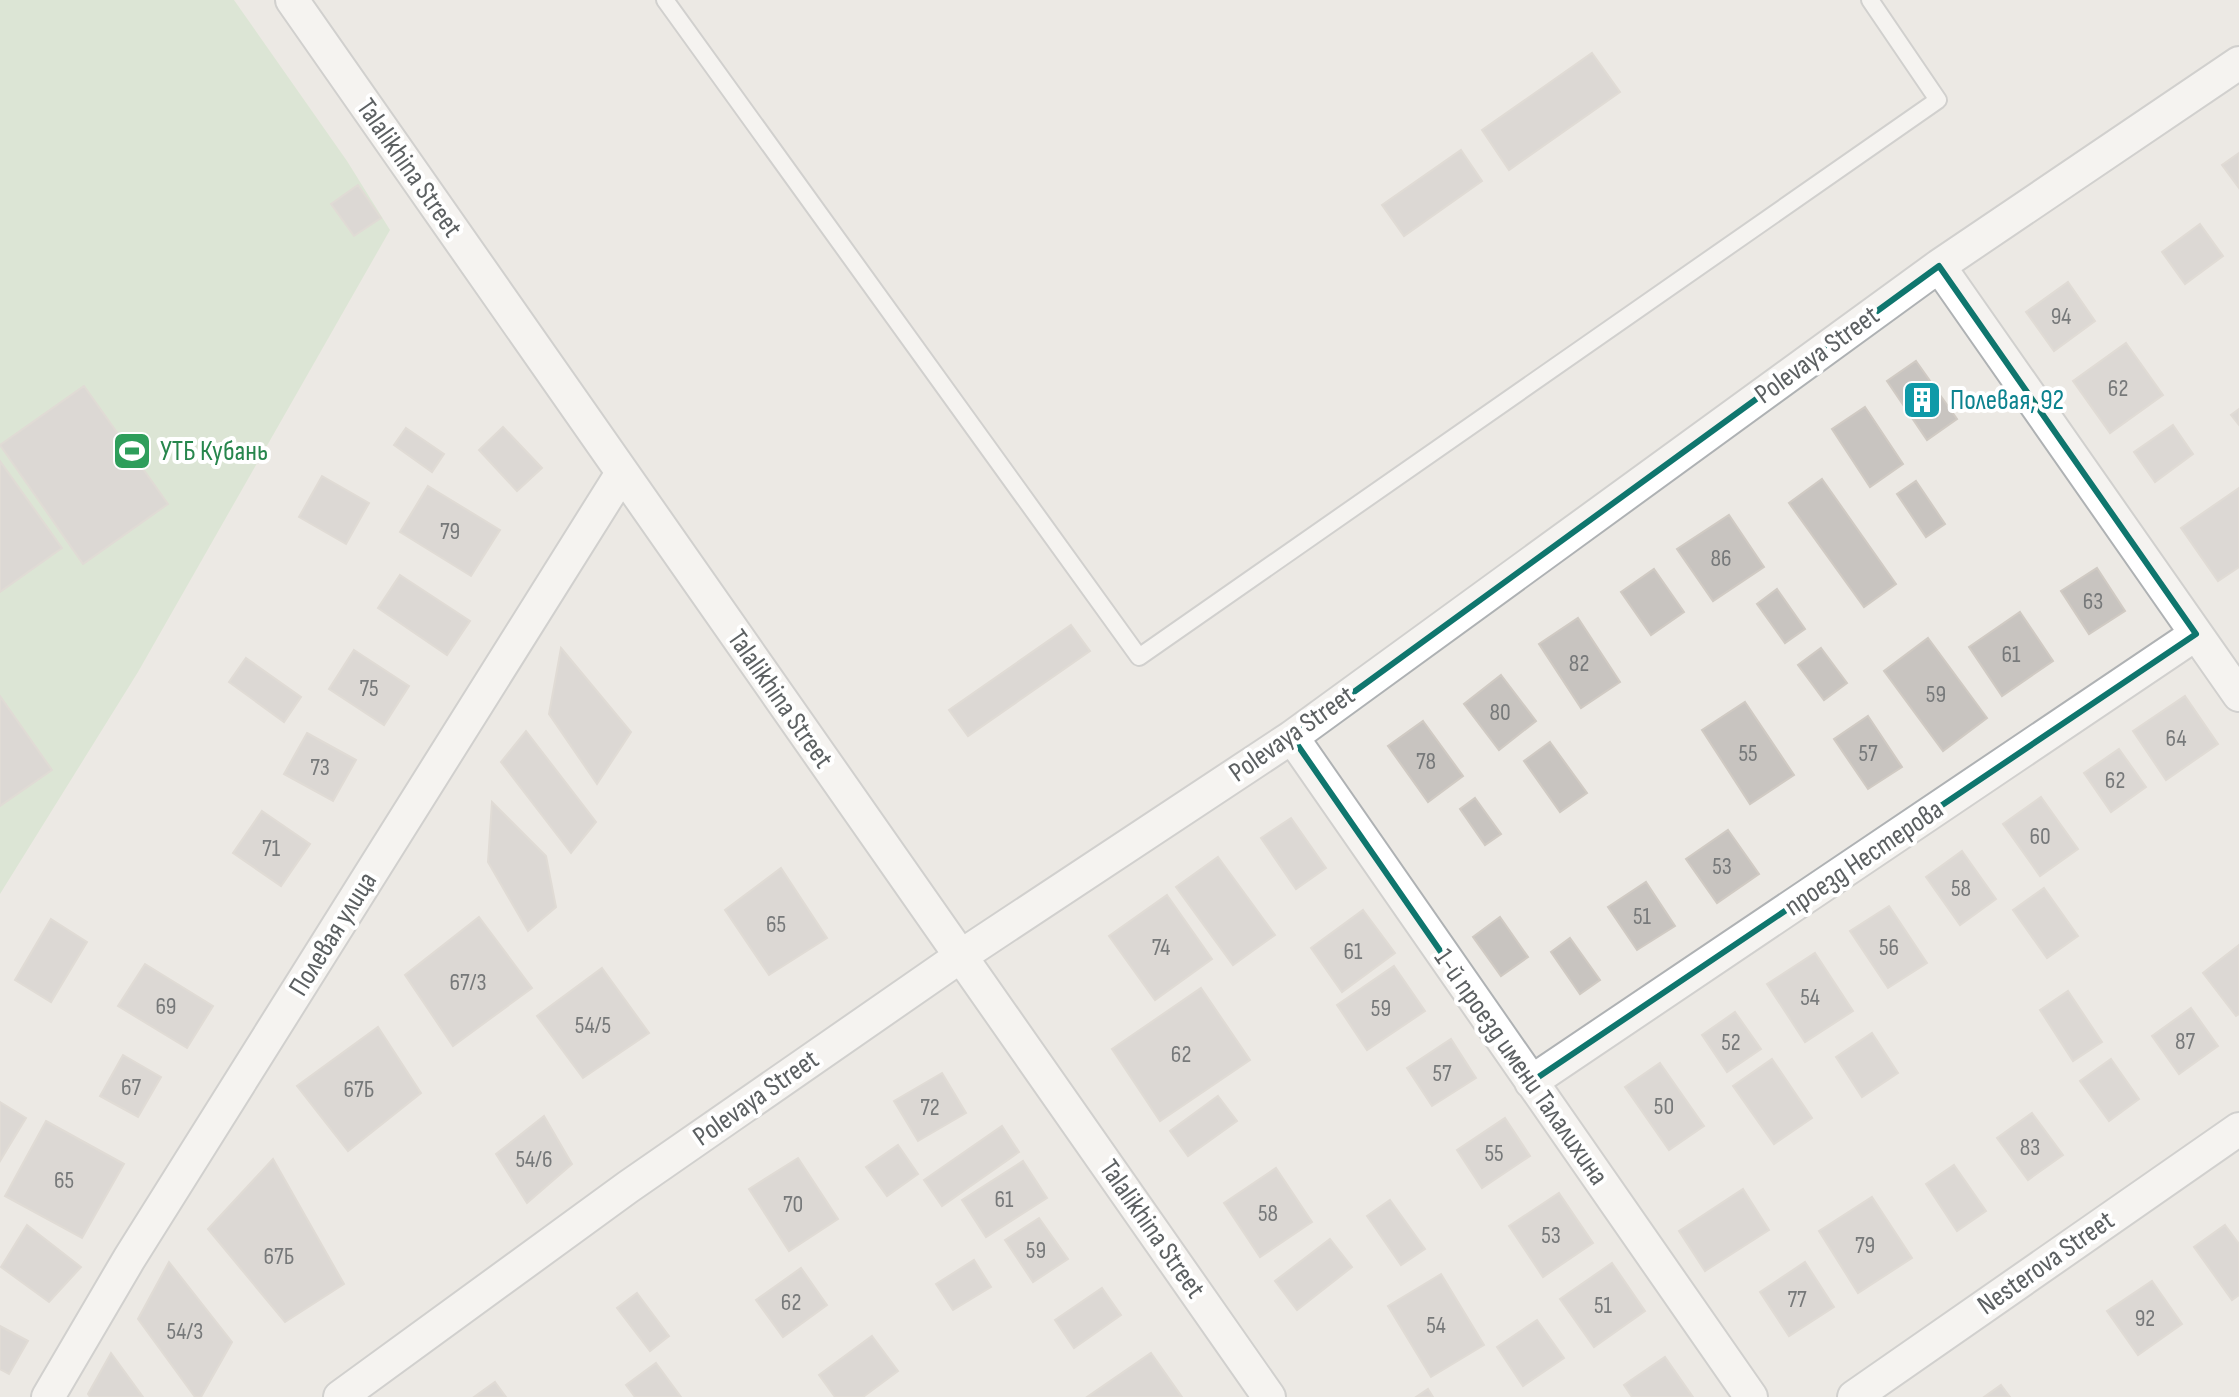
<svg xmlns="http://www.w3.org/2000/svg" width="2239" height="1397" font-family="'Sofia Sans Condensed',sans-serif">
<rect width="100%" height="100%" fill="#ece9e4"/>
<path fill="#c8e1c3" d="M0,0H234L347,161L390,230L138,672L0,894Z"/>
<path fill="#c8c4c0" stroke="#d0cac3" stroke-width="2" d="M1592,53L1620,92L1509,170L1482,130Z
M1461,150L1482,181L1404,236L1382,205Z
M2239,153V188L2222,165Z
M358,185L381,218L354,236L331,204Z
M2200,224L2223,256L2185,284L2162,252Z
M2068,282L2095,321L2054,351L2026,312Z
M2126,343L2163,395L2110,433L2073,381Z
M1916,361L1957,419L1927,440L1887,381Z
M84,386L168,504L83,564L0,445Z
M1865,407L1903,464L1870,487L1832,429Z
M2239,409V425L2231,415Z
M2173,425L2193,454L2155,482L2134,452Z
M503,427L542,468L517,491L479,450Z
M406,428L444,454L432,472L394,445Z
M0,461L62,548L0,592Z
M322,476L369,503L346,544L299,517Z
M1822,479L1896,584L1864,607L1789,503Z
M1916,481L1945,524L1926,537L1897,494Z
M428,486L500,530L471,576L400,532Z
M2239,488V567L2218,581L2181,528Z
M1729,515L1764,567L1713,601L1677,549Z
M2097,568L2125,611L2089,634L2061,591Z
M1654,569L1684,612L1651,635L1621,592Z
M400,575L470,621L447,655L378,608Z
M1777,589L1805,629L1785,643L1757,604Z
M2020,612L2053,661L2002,696L1969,647Z
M1578,618L1620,682L1581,708L1539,644Z
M1071,625L1090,651L968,736L949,710Z
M1928,638L1987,718L1943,751L1884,671Z
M561,648L631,732L597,784L549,714Z
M1821,648L1847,683L1824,700L1798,665Z
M354,650L409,686L384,725L329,689Z
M246,658L301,697L284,722L229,682Z
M1501,675L1536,721L1499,750L1464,704Z
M0,696L52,770L0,806Z
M2185,696L2218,744L2166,780L2133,731Z
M1745,702L1794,775L1750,804L1702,730Z
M1868,716L1902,767L1868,789L1834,739Z
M1423,721L1463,776L1428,802L1388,746Z
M526,731L596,822L571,853L501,762Z
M307,733L356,760L333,801L284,774Z
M1550,742L1587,793L1560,812L1524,761Z
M2119,749L2146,787L2111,812L2084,773Z
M2041,797L2078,849L2040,876L2003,824Z
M1475,798L1501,834L1485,845L1460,809Z
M492,802L546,856L556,907L528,931L488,862Z
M262,811L310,844L281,886L233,853Z
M1291,818L1326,868L1296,889L1261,838Z
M1728,830L1759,874L1717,903L1686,859Z
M1962,851L1996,899L1960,925L1926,877Z
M1218,857L1275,935L1233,965L1176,887Z
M781,868L827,938L769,975L725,910Z
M1646,882L1675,926L1637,950L1608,907Z
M2044,888L2078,936L2047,958L2013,910Z
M1167,895L1212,959L1155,1000L1109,936Z
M1889,906L1927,963L1888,988L1850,931Z
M1363,910L1395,953L1342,992L1311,948Z
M479,917L532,988L453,1046L405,975Z
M1500,917L1528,957L1501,976L1473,937Z
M51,919L87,942L51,1002L15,980Z
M1570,938L1600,980L1580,994L1551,952Z
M2239,945V1014L2236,1016L2203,973Z
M1815,953L1853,1011L1805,1042L1767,984Z
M145,964L213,1006L187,1048L118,1006Z
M1394,966L1425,1011L1367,1050L1337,1005Z
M602,968L649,1033L583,1078L537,1016Z
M1201,988L1250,1060L1160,1121L1112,1049Z
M2068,991L2102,1042L2073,1061L2040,1010Z
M2191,1008L2218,1046L2179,1074L2152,1036Z
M1735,1012L1761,1049L1727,1072L1702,1035Z
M378,1027L421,1093L348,1151L297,1086Z
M1872,1033L1898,1073L1862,1097L1836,1057Z
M1451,1039L1476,1078L1432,1106L1407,1068Z
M123,1055L161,1077L138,1117L100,1096Z
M1772,1059L1812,1118L1774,1144L1733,1086Z
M2111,1059L2139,1099L2109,1121L2080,1081Z
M1660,1063L1704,1126L1669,1150L1625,1087Z
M942,1073L966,1113L918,1141L894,1101Z
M1218,1096L1237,1121L1188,1156L1170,1131Z
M0,1102L26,1118L0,1161Z
M2032,1113L2063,1155L2028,1180L1997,1138Z
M544,1116L572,1164L527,1203L496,1154Z
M1505,1118L1530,1156L1482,1188L1457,1150Z
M46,1121L124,1164L82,1238L5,1196Z
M1002,1126L1019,1152L942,1206L924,1180Z
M898,1145L918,1174L887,1196L866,1167Z
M798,1158L838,1219L789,1251L749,1189Z
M273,1159L344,1284L285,1322L208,1229Z
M1023,1161L1047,1198L986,1237L962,1200Z
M1954,1165L1986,1211L1957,1231L1926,1184Z
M1276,1168L1312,1222L1260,1257L1224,1203Z
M1743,1189L1769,1230L1705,1271L1679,1231Z
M1559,1193L1593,1243L1543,1277L1509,1226Z
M1872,1197L1912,1258L1858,1293L1819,1231Z
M1390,1200L1425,1249L1401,1265L1367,1216Z
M1039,1218L1068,1259L1033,1282L1005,1240Z
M27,1225L81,1267L49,1302L1,1267Z
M2225,1225L2239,1244V1295L2232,1300L2194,1247Z
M1330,1239L1352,1267L1297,1310L1275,1281Z
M974,1260L991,1287L953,1310L936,1284Z
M169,1262L232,1342L201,1397H195L138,1319Z
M1805,1262L1834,1307L1789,1336L1760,1292Z
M1612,1263L1645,1311L1594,1347L1560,1299Z
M801,1268L827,1305L783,1337L756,1300Z
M1441,1274L1484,1345L1431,1377L1388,1306Z
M2152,1281L2182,1324L2138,1355L2107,1311Z
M1102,1288L1121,1315L1074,1348L1055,1320Z
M637,1293L669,1336L650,1351L617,1308Z
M1537,1320L1564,1358L1523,1386L1497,1347Z
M0,1326L28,1341L9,1374L0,1369Z
M872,1336L898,1371L863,1397H835L819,1375Z
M111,1353L143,1397H90L88,1394Z
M1151,1353L1182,1397H1087Z
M1665,1357L1693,1397H1632L1624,1385Z
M656,1363L681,1397H635L626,1385Z
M495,1382L506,1397H474Z
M2001,1385L2010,1397H1984Z
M1428,1389L1433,1397H1416Z"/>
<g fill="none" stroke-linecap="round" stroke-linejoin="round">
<defs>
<path id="lane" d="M665,0L1139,657L1938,100L1870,0"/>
<path id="street" d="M292,0L1269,1397
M1939,266L2239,695
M1292,737L1751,1397
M1531,1082L2196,634
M48,1397L129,1259L622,473
M340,1397L628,1187L961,956L1292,737L1939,266L2239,63
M1854,1397L2239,1129"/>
</defs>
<use href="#lane" stroke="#afb2b4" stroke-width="20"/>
<use href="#street" stroke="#afb2b4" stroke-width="36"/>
<use href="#lane" stroke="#fff" stroke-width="16"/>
<use href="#street" stroke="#fff" stroke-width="32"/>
</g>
<path d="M0 0H2239V1397H0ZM1939,266L2196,634L1531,1082L1292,737Z" fill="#ece9e4" fill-opacity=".55" fill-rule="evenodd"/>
<path fill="none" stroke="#0f766e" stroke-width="6" stroke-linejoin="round" d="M1939,266L2196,634L1531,1082L1292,737Z"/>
<defs>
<symbol id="building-square" viewBox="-11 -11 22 22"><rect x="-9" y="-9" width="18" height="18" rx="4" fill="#0f9aa8" stroke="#fff"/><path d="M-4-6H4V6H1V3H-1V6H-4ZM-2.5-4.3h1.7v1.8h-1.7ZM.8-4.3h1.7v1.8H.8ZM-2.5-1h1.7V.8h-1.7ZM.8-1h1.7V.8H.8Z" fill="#fff"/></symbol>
<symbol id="stadium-square" viewBox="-11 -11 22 22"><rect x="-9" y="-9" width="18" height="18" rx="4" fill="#2e9e5b" stroke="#fff"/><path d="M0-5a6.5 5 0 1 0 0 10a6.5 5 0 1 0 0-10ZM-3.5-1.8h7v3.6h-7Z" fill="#fff"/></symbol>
</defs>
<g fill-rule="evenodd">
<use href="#building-square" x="1900" y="378" width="44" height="44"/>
<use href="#stadium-square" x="110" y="429" width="44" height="44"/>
</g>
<g text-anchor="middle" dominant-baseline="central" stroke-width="8" stroke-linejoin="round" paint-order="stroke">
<g font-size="24" fill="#77797a">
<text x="2061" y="316">94</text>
<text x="2118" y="388">62</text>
<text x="450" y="531">79</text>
<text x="1721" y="558">86</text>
<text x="2093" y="601">63</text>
<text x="2011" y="654">61</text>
<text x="1579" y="663">82</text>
<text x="369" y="688">75</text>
<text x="1936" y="694">59</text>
<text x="1500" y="712">80</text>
<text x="2176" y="738">64</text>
<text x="1748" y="753">55</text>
<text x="1868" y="753">57</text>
<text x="1426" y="761">78</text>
<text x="320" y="767">73</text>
<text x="2115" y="780">62</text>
<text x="2040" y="836">60</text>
<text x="271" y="848">71</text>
<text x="1722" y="866">53</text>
<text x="1961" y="888">58</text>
<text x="1642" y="916">51</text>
<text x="776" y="924">65</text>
<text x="1161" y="947">74</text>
<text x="1889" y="947">56</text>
<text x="1353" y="951">61</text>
<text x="468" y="982">67/3</text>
<text x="1810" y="997">54</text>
<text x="166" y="1006">69</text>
<text x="1381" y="1008">59</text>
<text x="593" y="1025">54/5</text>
<text x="2185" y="1041">87</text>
<text x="1731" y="1042">52</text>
<text x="1181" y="1054">62</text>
<text x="1442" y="1073">57</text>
<text x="131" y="1087">67</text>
<text x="359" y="1089">67Б</text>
<text x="1664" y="1106">50</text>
<text x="930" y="1107">72</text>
<text x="2030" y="1147">83</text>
<text x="1494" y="1153">55</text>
<text x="534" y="1159">54/6</text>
<text x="64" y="1180">65</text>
<text x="1004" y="1199">61</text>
<text x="793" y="1204">70</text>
<text x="1268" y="1213">58</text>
<text x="1551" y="1235">53</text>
<text x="1865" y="1245">79</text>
<text x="1036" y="1250">59</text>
<text x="279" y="1256">67Б</text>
<text x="1797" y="1299">77</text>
<text x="791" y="1302">62</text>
<text x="1603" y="1305">51</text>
<text x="2145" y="1318">92</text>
<text x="1436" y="1325">54</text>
<text x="185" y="1331">54/3</text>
</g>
<g font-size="28" fill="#5c6062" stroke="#fff">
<text transform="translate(409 168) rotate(55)">Talalikhina Street</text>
<text transform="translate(1817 355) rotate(-36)">Polevaya Street</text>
<text transform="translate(780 699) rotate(55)">Talalikhina Street</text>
<text transform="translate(1292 734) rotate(-35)">Polevaya Street</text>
<text transform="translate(1864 858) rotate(-34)">проезд Нестерова</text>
<text transform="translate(333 934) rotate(-58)">Полевая улица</text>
<text transform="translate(1521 1067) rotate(55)">1-й проезд имени Талалихина</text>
<text transform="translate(756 1098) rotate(-35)">Polevaya Street</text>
<text transform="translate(1152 1229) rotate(55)">Talalikhina Street</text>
<text transform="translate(2046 1263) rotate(-35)">Nesterova Street</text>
</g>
<g font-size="28" fill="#0d838f" stroke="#fff" text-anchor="start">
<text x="1950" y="400">Полевая, 92</text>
</g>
<g font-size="28" fill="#27864d" stroke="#fff" text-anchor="start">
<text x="160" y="451">УТБ Кубань</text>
</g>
</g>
</svg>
